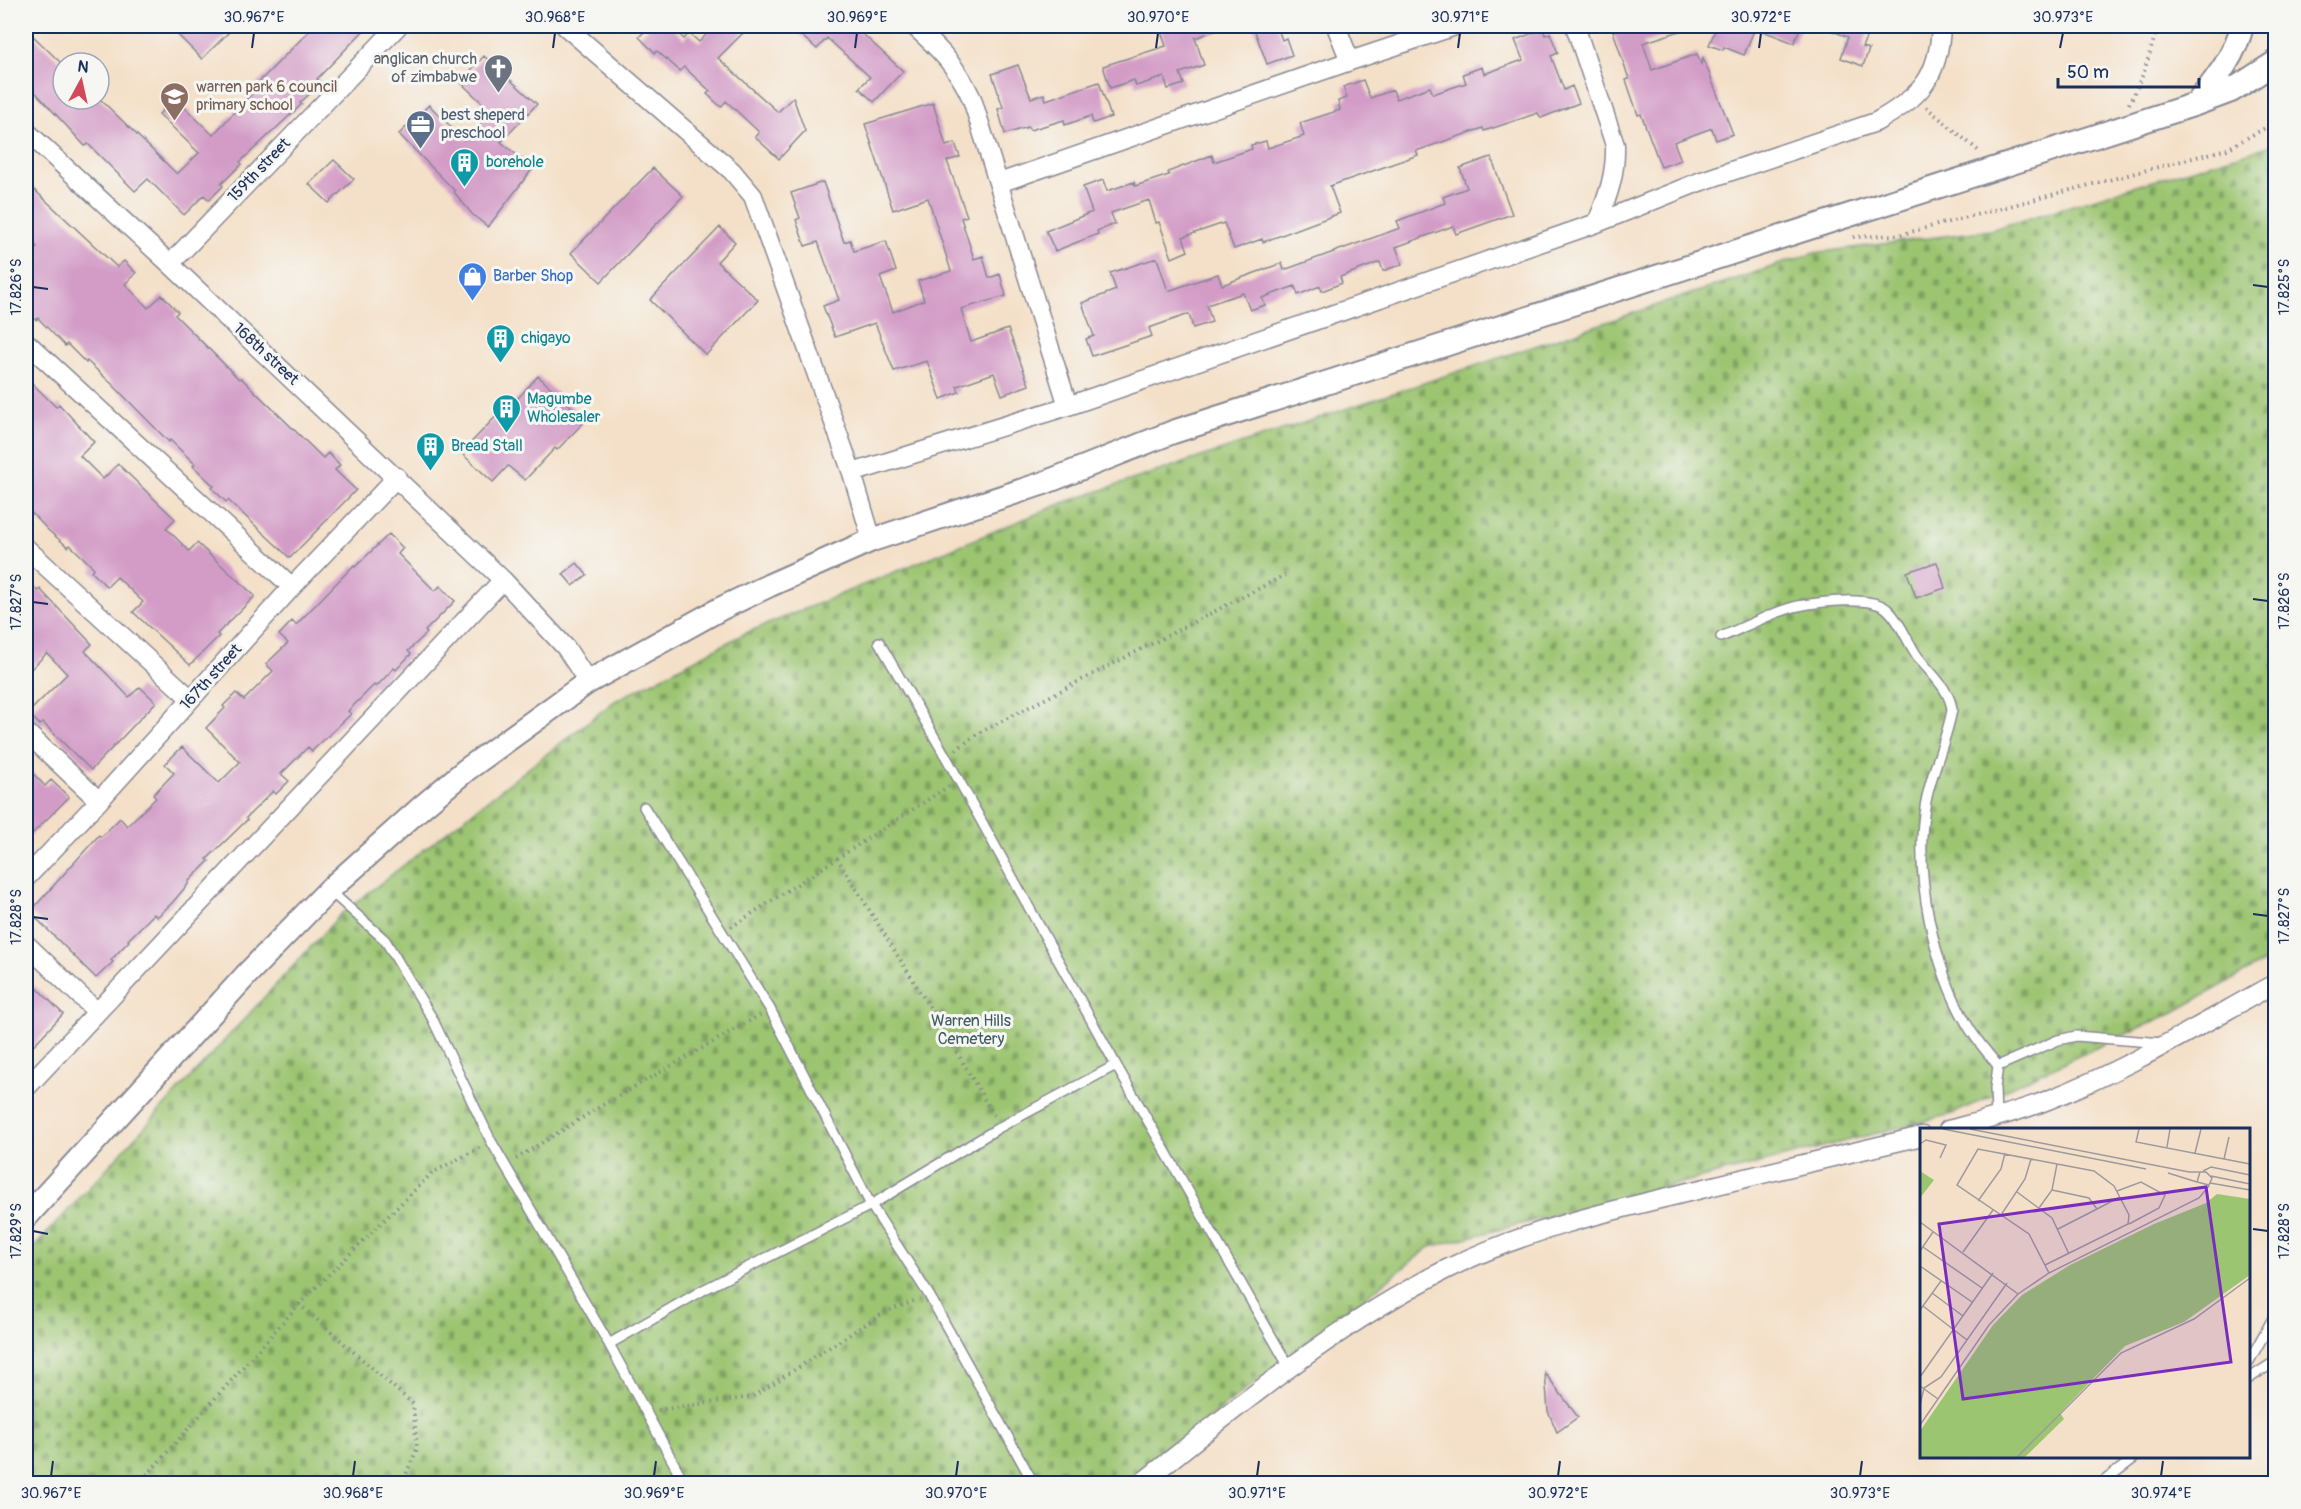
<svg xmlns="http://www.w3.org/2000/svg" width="2301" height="1509" font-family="Pangolin,sans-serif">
<defs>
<pattern id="cemetery-stones" width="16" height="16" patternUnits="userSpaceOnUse" patternTransform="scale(1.5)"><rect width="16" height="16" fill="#9cc571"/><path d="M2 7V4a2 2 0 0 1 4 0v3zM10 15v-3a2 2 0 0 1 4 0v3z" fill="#7ea060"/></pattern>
</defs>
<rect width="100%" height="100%" fill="#f6f6f2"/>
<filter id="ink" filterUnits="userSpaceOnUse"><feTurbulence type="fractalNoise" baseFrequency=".0167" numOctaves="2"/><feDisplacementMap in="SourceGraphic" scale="12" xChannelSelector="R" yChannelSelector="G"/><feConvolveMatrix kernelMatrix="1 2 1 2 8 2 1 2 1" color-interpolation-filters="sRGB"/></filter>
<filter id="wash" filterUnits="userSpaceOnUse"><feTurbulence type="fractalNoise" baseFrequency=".008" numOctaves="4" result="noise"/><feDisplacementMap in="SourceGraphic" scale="24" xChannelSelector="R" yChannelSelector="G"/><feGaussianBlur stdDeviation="1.35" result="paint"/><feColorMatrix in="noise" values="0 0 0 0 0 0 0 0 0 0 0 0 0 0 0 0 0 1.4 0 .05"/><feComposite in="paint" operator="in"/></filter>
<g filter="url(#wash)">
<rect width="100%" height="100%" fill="#f4e0c8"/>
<path fill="url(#cemetery-stones)" stroke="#5c7a68" stroke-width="1.5" d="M2275,144V956L2174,1012L1952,1114L1430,1247L1126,1483H26V1256L341,914L615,701L746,633L1063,503L1814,253L1990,230Z"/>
<g id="blocks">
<path fill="#d39cc7" d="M187,26H235L202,59L178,35Z
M314,26H368L317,79L321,83L300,103L302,104L240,162L242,164L221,184L223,186L209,200L204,195L184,215L148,179L135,191L88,144L85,146L26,82V29L63,65V99H100L177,174L199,153L159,114L175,98L213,135L258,87L256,85Z
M650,26H670L684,39L689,33L699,42L715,26H735L743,33L718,58L778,112L793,97L805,131L779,159L755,137L759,132L726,101L721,107L707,94L710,91L684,67L680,71L657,51L655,53L639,37Z
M790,26H854L903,71L874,102L859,88L870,77L827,38L817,49Z
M1159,26H1223V28L1195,38L1204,65L1180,73L1184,84L1168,89L1164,77L1136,86L1134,80L1110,88L1103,66L1166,46Z
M1253,26H1277L1282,40L1286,38L1292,55L1267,64Z
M1621,26H1686V29L1643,43L1652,70L1697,54L1701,64L1703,58L1733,134L1716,140L1712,128L1674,142L1681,160L1661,167L1641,114L1638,115L1626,80L1629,79L1613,31L1622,28Z
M1717,26H1801L1794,43L1755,28L1744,55L1724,47L1723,50L1709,45Z
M1820,26H1871L1862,47L1869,49L1863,66L1841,58L1848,37Z
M1543,29L1545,35L1550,33L1558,53L1551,56L1564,90L1572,86L1579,103L1541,118L1538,113L1484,131L1483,128L1416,151L1418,155L1330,186L1340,213L1263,242L1262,239L1234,249L1224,223L1183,237L1188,251L1172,258L1159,222L1156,223L1149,200L1111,213L1115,224L1097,231L1098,234L1055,251L1046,231L1092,212L1083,187L1103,180L1107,191L1134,182L1135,186L1169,175L1168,172L1212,155L1214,162L1252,149L1251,145L1266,141L1268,148L1304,136L1300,123L1340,110L1338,101L1347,98L1343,87L1363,80L1370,98L1393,90L1396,99L1430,87L1433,94L1466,83L1463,74L1482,67L1484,74L1523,60L1515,40Z
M484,56L537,104L501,142L533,168L488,227L472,214L454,192L455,191L399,134L429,105L464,140L492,112L460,82Z
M1018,65L1031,98L1044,94L1046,100L1099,82L1111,117L1093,123L1091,116L1065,125L1064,120L1030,130L1028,127L1005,134L998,109L1003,107L992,74Z
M933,103L946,146L955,143L960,157L947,161L967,216L961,218L974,259L983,256L989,278L1000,274L1006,296L961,309L971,342L1008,329L1029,385L1002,395L994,373L957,386L959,392L941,399L927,361L894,371L875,323L835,337L823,306L839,300L818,242L805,246L796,220L800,218L791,193L823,182L844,242L850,240L854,251L886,241L896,271L880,277L893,312L924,300L918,281L951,271L928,198L893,210L865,124Z
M1491,157L1512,214L1456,234L1453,226L1396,247L1402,264L1383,271L1380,262L1340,277L1342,283L1322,291L1320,286L1298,295L1295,286L1262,298L1265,305L1250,310L1243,293L1207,305L1212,322L1193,328L1189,314L1149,328L1152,336L1092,356L1086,339L1094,336L1082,303L1116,290L1110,273L1157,258L1168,291L1218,274L1222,285L1282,263L1284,270L1400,228L1397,221L1445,203L1443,197L1467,188L1460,168Z
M334,160L354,179L329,203L309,184Z
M653,168L683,196L601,282L571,253Z
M26,182L117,267L124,261L136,273L125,284L148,308L162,295L178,312L175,315L239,379L241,378L323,458L328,453L340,465L335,470L356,490L290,558L228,500L226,502L212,488L214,486L193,466L195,464L170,440L169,442L111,383L87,361L86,363L67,344L65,346L38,318L36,320L26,310V258L37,247L26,235Z
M720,227L735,242L717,262L758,300L706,355L650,300Z
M538,376L586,420L557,450L555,448L525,480L508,466L493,482L461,453L506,406L509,408Z
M26,377L56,407L59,404L94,442L80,456L103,479L118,464L175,519L166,528L189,551L197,543L255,596L217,634L219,636L190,665L133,612L143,602L117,577L107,587L91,571L94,568L70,545L68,547L48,530L26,507Z
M389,534L403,548L398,554L435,591L440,586L455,601L425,631L427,633L408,651L411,654L396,670L394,668L376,687L374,685L348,711L351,714L312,751L308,747L281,774L289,781L276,794L273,791L246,818L247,820L207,859L209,861L188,882L189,883L172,903L157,917L154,914L128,940L129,941L111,960L113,962L96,978L30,912L99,835L101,837L120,818L127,826L156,798L153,795L174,773L165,764L182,747L219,783L240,762L206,728L225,708L223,706L236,693L244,700L273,671L266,664L288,643L279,635L292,621L296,625L354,565L355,567Z
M1937,562L1945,588L1916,598L1907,572Z
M577,563L587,575L573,586L563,574Z
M26,579L38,591L40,589L92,644L85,651L129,697L140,687L156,702L91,770L43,723L40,725L28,713L67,674L47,653L26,674Z
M26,766L45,786L51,780L69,797L26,840Z
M35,986L63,1014L26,1053V995Z
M1545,1373L1578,1417L1557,1432L1548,1411Z"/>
</g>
</g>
<g filter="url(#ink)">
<use href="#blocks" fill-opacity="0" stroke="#888893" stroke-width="1.5"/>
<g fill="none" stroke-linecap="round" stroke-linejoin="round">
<defs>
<path id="service" d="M1721,637C1743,628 1777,610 1798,606C1819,602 1872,595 1888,610C1901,622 1907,642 1918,657C1930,673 1950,689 1952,710C1946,743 1930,774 1925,807C1914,875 1933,967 1968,1026C1976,1040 1988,1053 1998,1066
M879,642L946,757L1116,1065L1289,1367
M644,807L770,1009L871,1205L929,1295L1034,1484
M329,890L385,940L432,1018L491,1141L609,1344L685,1484
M1996,1118L1995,1088L1998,1066L2058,1040L2076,1036L2163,1043
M609,1344L705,1289L871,1205L1000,1127L1116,1065
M2248,1363L2276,1313
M2248,1379L2276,1361
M2100,1484L2137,1456"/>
<path id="minor" d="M565,26L732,171L753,196L852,473L872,540
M914,26C939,48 958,68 972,99L1068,406
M1336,26L1350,61L1455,26
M26,131L170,264L503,580L566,648L588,682
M999,183L1350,61
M1597,223L1699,182L1876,122C1920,97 1939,78 1941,26
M170,264L398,26
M26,342L292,587
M852,473L1068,406L1597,223C1608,196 1616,174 1615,145L1575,26
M26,548L191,699
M26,732L99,801
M26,878L99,801L292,587L397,477
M26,944L97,1012
M26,1088L503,580
M1948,1130C1982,1121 2016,1113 2048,1100C2128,1069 2201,1024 2276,983
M1140,1484C1238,1407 1335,1325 1447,1269C1525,1230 1609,1211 1693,1191C1769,1172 1845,1154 1922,1136"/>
<path id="tertiary" d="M2197,103C2216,79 2235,56 2242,26
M26,1217L249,972L329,890L423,806L466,770L588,682L720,609L770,585L872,540L1044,483L1173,432L2196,104L2231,91L2276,62"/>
</defs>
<use href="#service" stroke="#888893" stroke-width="12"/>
<use href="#minor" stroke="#888893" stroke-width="21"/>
<use href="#tertiary" stroke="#888893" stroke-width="26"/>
<path stroke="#888893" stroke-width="4" stroke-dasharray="1.5 4.5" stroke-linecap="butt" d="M2129,104L2144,72L2158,26
M1926,107L1980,152
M1853,237L1899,235L2227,149L2276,122
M956,750L977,734L1285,575
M837,858L947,1035L994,1116
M731,927L949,786
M516,1159L601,1106L760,1015
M299,1304L413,1404L417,1449L402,1484
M658,1410L752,1397L885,1312L917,1300
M139,1484L299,1304L432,1173L481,1147"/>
<use href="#service" stroke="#fff" stroke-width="9"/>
<use href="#minor" stroke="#fff" stroke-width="18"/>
<use href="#tertiary" stroke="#fff" stroke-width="22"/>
</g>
</g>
<path fill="none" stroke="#1b2f5e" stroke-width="2" d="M252,48L254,33M553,48L555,33M855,48L857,33M1156,48L1158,33M1458,48L1460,33M1759,48L1761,33M2060,48L2063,33M2253,285L2268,287M33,287L48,289M2253,599L2268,601M33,602L48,604M2253,914L2268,916M33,917L48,919M2253,1229L2268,1231M33,1231L48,1234M51,1476L53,1461M353,1476L355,1461M654,1476L656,1461M956,1476L958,1461M1257,1476L1259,1461M1558,1476L1560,1461M1860,1476L1862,1461M2161,1476L2163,1461"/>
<defs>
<symbol id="church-pin" viewBox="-11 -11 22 30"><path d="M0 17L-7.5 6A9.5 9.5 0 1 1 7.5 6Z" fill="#6b7280" stroke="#f6f6f2"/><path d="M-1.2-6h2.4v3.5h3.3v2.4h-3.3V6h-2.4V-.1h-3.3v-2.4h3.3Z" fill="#fff"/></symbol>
<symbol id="school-pin" viewBox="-11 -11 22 30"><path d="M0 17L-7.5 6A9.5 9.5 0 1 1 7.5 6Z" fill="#8d6e63" stroke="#f6f6f2"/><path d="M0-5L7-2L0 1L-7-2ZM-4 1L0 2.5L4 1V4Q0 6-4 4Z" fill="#fff"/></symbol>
<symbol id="office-pin" viewBox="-11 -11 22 30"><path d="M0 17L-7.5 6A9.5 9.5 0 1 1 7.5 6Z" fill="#5c6f8a" stroke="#f6f6f2"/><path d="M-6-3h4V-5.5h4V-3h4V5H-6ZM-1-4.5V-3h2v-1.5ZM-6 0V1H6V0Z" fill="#fff"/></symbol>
<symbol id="building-pin" viewBox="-11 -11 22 30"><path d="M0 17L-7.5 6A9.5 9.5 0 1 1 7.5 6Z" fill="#0f9aa8" stroke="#f6f6f2"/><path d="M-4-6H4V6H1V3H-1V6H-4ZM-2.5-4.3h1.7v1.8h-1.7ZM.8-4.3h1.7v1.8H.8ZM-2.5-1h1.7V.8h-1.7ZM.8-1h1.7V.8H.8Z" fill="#fff"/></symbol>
<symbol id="shop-pin" viewBox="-11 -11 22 30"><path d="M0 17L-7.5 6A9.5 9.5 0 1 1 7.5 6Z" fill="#3f7fe0" stroke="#f6f6f2"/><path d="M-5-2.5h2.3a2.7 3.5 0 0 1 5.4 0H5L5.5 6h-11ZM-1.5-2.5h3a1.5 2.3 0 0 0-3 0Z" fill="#fff"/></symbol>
</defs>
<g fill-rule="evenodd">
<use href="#church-pin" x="482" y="52" width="33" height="45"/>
<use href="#school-pin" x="158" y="80" width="33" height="45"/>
<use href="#office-pin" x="404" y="108" width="33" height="45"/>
<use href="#building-pin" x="448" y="146" width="33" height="45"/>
<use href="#shop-pin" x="456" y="260" width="33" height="45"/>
<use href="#building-pin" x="484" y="322" width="33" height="45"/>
<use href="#building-pin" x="490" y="392" width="33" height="45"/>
<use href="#building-pin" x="414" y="430" width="33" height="45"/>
</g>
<g text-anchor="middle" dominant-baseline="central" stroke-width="6" stroke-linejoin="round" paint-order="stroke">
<g font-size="16" fill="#5b616d" stroke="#f6f6f2" text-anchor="end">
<text x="477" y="59">anglican church<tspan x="477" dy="18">of zimbabwe</tspan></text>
</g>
<g font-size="16" fill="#785e54" stroke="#f6f6f2" text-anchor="start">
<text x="196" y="87">warren park 6 council<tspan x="196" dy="18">primary school</tspan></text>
</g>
<g font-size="16" fill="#4e5e75" stroke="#f6f6f2" text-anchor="start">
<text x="441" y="115">best sheperd<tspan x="441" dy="18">preschool</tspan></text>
</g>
<g font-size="16" fill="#0d838f" stroke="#f6f6f2" text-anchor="start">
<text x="486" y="162">borehole</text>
<text x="521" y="338">chigayo</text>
<text x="527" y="399">Magumbe<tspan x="527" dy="18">Wholesaler</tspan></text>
<text x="451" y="446">Bread Stall</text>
</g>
<g font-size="16" fill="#1b2f5e" stroke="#f6f6f2">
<text transform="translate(259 170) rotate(-46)">159th street</text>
<text transform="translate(266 354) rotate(43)">168th street</text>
<text transform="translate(211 677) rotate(-48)">167th street</text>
</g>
<g font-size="16" fill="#366cbe" stroke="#f6f6f2" text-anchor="start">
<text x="493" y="276">Barber Shop</text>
</g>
<g font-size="16" fill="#425c64" stroke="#f6f6f2">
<text x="971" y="1021">Warren Hills<tspan x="971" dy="18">Cemetery</tspan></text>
</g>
</g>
<g transform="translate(1920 1128)">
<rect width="330" height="330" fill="#f4e0c8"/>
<path d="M297,66L330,71V147L264,194L205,218L140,285L144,291L105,329H0V303L73,197L102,167L150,137L234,96L286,75Z" fill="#9cc571"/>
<path d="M0,43L14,52L0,70Z" fill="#9cc571"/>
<path fill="none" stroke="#9d999e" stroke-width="1.5" d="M23,1L226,41M50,1L269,44H286L292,50L289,57L277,54L280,44M219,1L216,14L330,36M0,16L6,12L26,17L20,30M247,19L250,1M275,25L281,1M304,31L309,9M283,43L291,39L330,47M248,45L277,54M291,48L330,56M290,55L330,62M132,62L169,70L177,81L200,69M197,63L221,54L245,67L239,80L209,96M97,64L132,90L149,126M58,73L81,41L85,25M119,80L132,62L137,36M81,87L105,51L111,31M0,94L98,166M138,101L177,81M3,119L62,160M0,123L13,104M43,124L73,82M125,137L208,96L209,87L194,58L174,43L58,21L37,57L109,106L129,145M0,138L52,174M12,165L43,188M3,178L47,212M0,182L21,153M0,249L73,145M0,258L18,271M0,277L4,260L21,249L87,155M0,297L69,197L98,166L129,145L279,70L289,58M97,329L201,225L274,191L330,150"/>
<path fill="#7b2cbf" fill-opacity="0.15" stroke="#7b2cbf" stroke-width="3" d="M286,59L311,234L43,271L19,96Z"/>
<rect width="330" height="330" fill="none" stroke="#1b2f5e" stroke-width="3"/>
</g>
<rect width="2301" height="1509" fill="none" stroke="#f6f6f2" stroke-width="66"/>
<g transform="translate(81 81) rotate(8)"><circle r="28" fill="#f6f6f2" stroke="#9ea6b7" stroke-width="1.5"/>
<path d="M0-4.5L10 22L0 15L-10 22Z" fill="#d1495b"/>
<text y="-9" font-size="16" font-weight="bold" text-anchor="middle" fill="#1b2f5e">N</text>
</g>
<path d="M2058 78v9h141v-9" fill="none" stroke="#1b2f5e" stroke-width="3"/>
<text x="2067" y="78" font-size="18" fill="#1b2f5e" stroke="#f6f6f2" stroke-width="4.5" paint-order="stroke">50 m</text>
<rect x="33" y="33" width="2235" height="1443" fill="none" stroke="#1b2f5e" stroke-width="2"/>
<g font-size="15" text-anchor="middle" fill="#1b2f5e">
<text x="254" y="22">30.967°E</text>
<text x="555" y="22">30.968°E</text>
<text x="857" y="22">30.969°E</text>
<text x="1158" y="22">30.970°E</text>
<text x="1460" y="22">30.971°E</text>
<text x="1761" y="22">30.972°E</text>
<text x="2063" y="22">30.973°E</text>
<text transform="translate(2284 287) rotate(-90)" y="5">17.825°S</text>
<text transform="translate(16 287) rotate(-90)" y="5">17.826°S</text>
<text transform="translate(2284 601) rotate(-90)" y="5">17.826°S</text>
<text transform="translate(16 602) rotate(-90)" y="5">17.827°S</text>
<text transform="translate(2284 916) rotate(-90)" y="5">17.827°S</text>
<text transform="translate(16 917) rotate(-90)" y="5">17.828°S</text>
<text transform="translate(2284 1231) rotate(-90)" y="5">17.828°S</text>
<text transform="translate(16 1231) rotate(-90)" y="5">17.829°S</text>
<text x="51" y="1498">30.967°E</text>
<text x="353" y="1498">30.968°E</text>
<text x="654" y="1498">30.969°E</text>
<text x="956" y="1498">30.970°E</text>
<text x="1257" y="1498">30.971°E</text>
<text x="1558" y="1498">30.972°E</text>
<text x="1860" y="1498">30.973°E</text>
<text x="2161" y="1498">30.974°E</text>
</g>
</svg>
